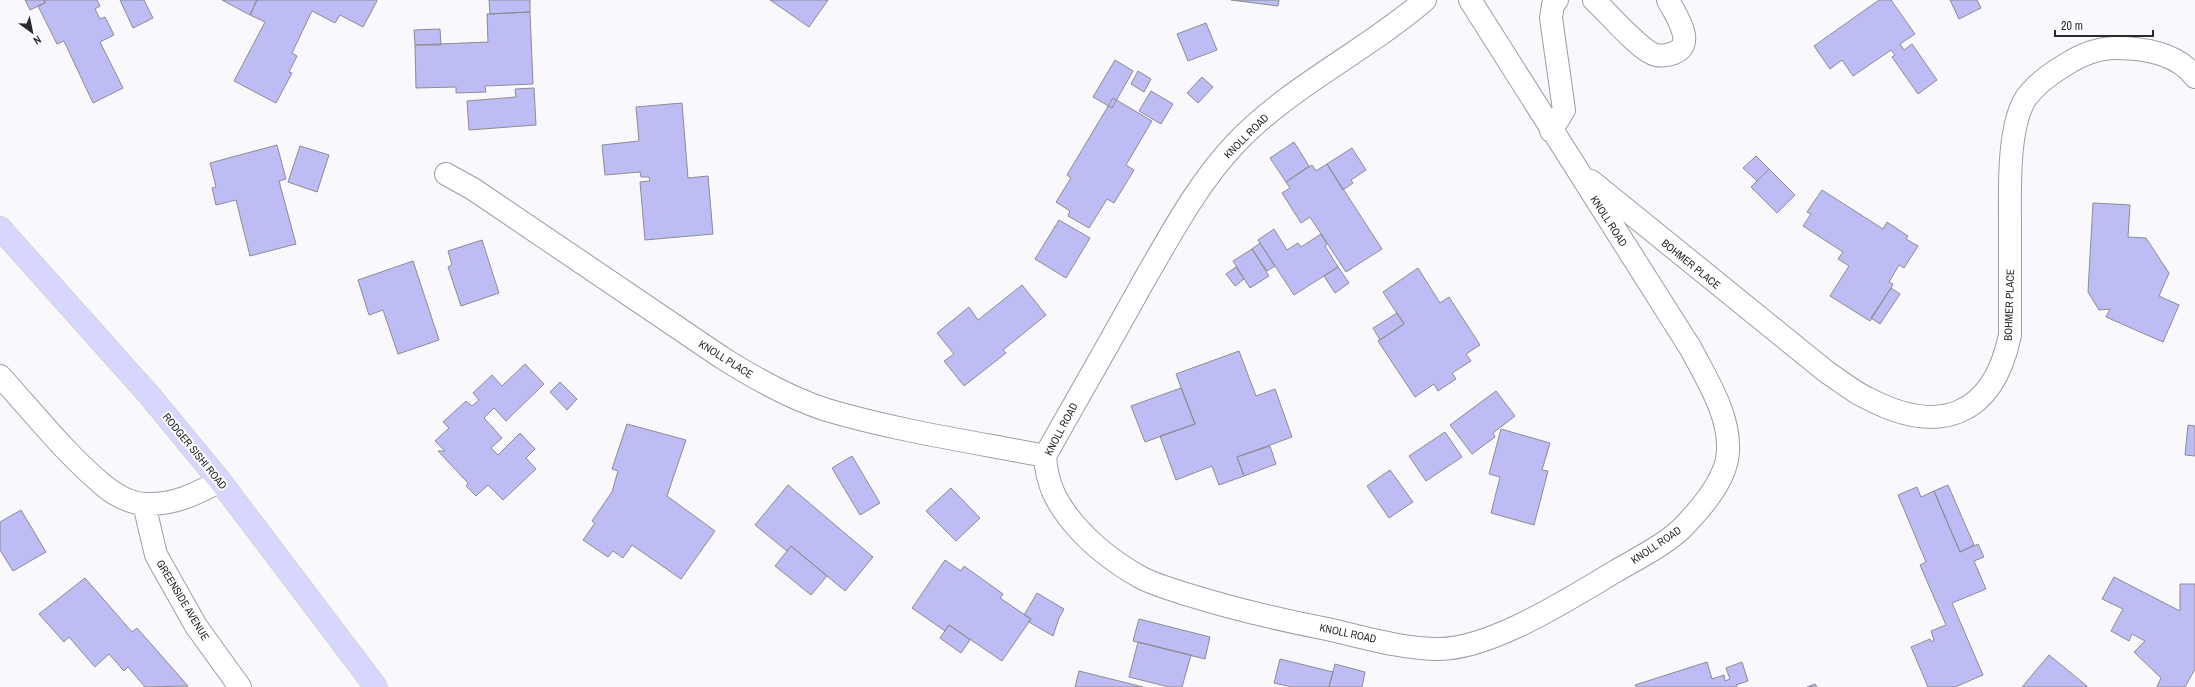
<svg xmlns="http://www.w3.org/2000/svg" width="2195" height="687" font-family="'Archivo Narrow',sans-serif">
<rect width="100%" height="100%" fill="#f8f8fd"/>
<path fill="#bdbcf5" stroke="#8c8c90" d="M25,0H44L45,3L30,10Z
M44,0H97L100,6L95,9L100,19L105,17L114,35L100,42L123,88L93,103L64,41L57,44L38,6L45,3Z
M120,0H144L153,18L133,28Z
M222,0H257L250,15Z
M257,0H376L377,1L363,27L340,15L335,23L312,11L292,53L297,56L289,72L292,73L276,103L234,81L265,22L250,15Z
M489,0H530V12L490,14Z
M770,0H828L809,27Z
M1231,0H1279L1278,6Z
M1879,0H1891L1915,34L1900,44L1904,50L1912,44L1937,80L1918,94L1892,57L1895,55L1891,50L1853,76L1842,60L1830,69L1814,46Z
M1950,0H1977L1981,8L1959,19Z
M530,12L533,84L485,86L486,92L456,93V87L416,88L415,45L488,42L487,14Z
M1206,23L1217,50L1188,61L1177,34Z
M440,29L441,45H415L414,30Z
M1115,60L1133,71L1112,108L1093,97Z
M1138,71L1151,79L1144,92L1131,84Z
M1202,77L1213,87L1198,103L1187,93Z
M534,88L536,125L469,130L467,101L516,97L515,89Z
M1151,91L1173,104L1161,124L1139,111Z
M1113,98L1152,121L1126,165L1134,170L1114,203L1107,199L1089,228L1068,216L1070,211L1056,202L1071,178L1067,175Z
M682,103L688,178L708,176L713,234L645,240L640,182L650,181L649,177H641L640,172L605,175L602,145L639,141L636,107Z
M1294,142L1309,166L1286,182L1270,158Z
M277,145L286,179L279,181L296,244L250,256L236,200L216,205L212,188L216,187L210,163Z
M300,146L329,155L317,192L288,182Z
M1352,148L1366,170L1351,180L1353,183L1343,190L1327,164Z
M1756,156L1769,169L1757,181L1743,168Z
M1327,164L1382,249L1346,272L1310,217L1301,223L1282,193L1290,188L1286,182L1312,165L1316,171Z
M1769,169L1795,195L1777,213L1751,187Z
M1822,190L1883,229L1887,222L1908,236L1906,239L1918,246L1904,268L1899,265L1889,282L1893,284L1891,288L1870,321L1830,296L1849,266L1838,259L1843,252L1803,226L1811,214L1807,212Z
M2093,203L2130,205L2128,237L2146,238L2169,273L2159,296L2179,305L2163,342L2106,317L2110,309L2099,310L2088,292Z
M1059,220L1090,238L1066,278L1035,259Z
M1274,229L1287,250L1298,243L1301,247L1321,234L1327,244L1325,246L1338,267L1294,295L1258,240Z
M482,240L499,293L461,306L448,267L452,265L448,251Z
M1260,243L1275,266L1267,271L1252,249Z
M1252,249L1269,276L1250,288L1233,261Z
M413,261L439,340L398,354L383,310L369,315L358,280Z
M1236,267L1244,279L1235,286L1226,274Z
M1338,267L1349,283L1335,293L1324,276Z
M1418,268L1440,303L1449,297L1480,345L1466,354L1471,361L1452,373L1456,379L1438,391L1434,384L1415,397L1378,341L1404,324L1383,292Z
M1022,285L1046,315L1003,350L1006,353L964,386L944,361L954,354L937,333L969,307L978,320Z
M1891,288L1900,294L1880,324L1871,318Z
M1397,313L1404,324L1380,340L1373,328Z
M1239,351L1256,396L1275,389L1292,437L1237,457L1244,476L1219,485L1212,466L1176,480L1160,436L1195,424L1176,374Z
M525,364L544,384L506,421L494,408L484,418L502,438L491,448L498,455L520,433L535,449L526,458L536,469L503,500L488,485L476,496L466,486L468,483L438,451H445L435,441L449,428L443,422L466,401L472,406L479,400L473,393L492,375L502,386Z
M560,382L577,399L567,410L550,392Z
M1181,388L1195,424L1145,442L1131,406Z
M1496,391L1515,416L1493,433L1495,437L1472,454L1450,425Z
M627,424L686,440L667,496L715,531L681,579L632,545L623,558L613,551L608,557L583,540L595,523L592,521L612,492L618,471L612,469Z
M2188,425L2195,426V456L2185,455Z
M1501,429L1550,443L1542,470L1548,471L1534,525L1491,513L1500,477L1489,474Z
M1445,432L1462,457L1426,481L1409,456Z
M1270,446L1276,464L1244,476L1237,457Z
M852,456L880,503L860,515L832,468Z
M1390,470L1413,502L1389,518L1367,486Z
M788,485L873,557L845,591L791,546L787,551L755,525Z
M1948,485L1974,545L1960,552L1934,491Z
M1917,487L1921,497L1934,491L1960,552L1978,544L1984,557L1974,561L1986,589L1952,603L1983,675L1955,687H1928L1911,647L1930,639L1931,642L1934,640L1931,631L1946,625L1920,565L1926,562L1898,495Z
M951,488L980,518L956,541L926,511Z
M21,510L46,552L13,571L0,550V522Z
M791,546L827,576L811,595L775,566Z
M945,560L961,571L964,566L1003,594L1000,598L1031,619L1002,661L949,625L945,631L912,608Z
M2114,577L2180,611V584H2195V669L2185,687H2157L2161,678L2134,652L2145,641L2132,634L2129,641L2111,631L2123,609L2102,599Z
M85,578L132,632L137,628L188,686L145,687L128,667L124,671L109,654L95,667L69,637L64,642L39,614Z
M1037,593L1064,609L1059,618L1053,636L1029,622L1031,619L1024,615Z
M1139,619L1210,637L1205,659L1133,641Z
M949,625L970,640L961,653L940,638Z
M1138,642L1191,655L1182,687H1169L1129,677Z
M2049,655L2087,686V687H2022Z
M1280,659L1333,672L1329,687H1292L1274,683Z
M1707,662L1712,679L1724,675L1725,681L1730,679L1726,668L1742,662L1748,681L1736,685L1737,687H1636L1635,685Z
M1335,664L1365,672L1362,687H1329Z
M1079,671L1143,687H1075Z
M1815,684L1817,687H1807Z"/>
<g fill="none" stroke-linecap="round" stroke-linejoin="round">
<defs>
<path id="minor" d="M1425,0C1366,51 1289,87 1236,143C1197,184 1170,236 1142,284C1110,342 1077,399 1045,456C1047,485 1056,502 1074,524C1093,546 1115,563 1140,577C1155,585 1173,590 1189,595C1234,609 1281,620 1327,629C1363,637 1402,649 1439,649C1492,649 1570,598 1616,571C1638,558 1669,543 1686,524C1704,505 1727,478 1728,451C1730,415 1707,380 1691,349L1470,0
M1594,0C1609,14 1637,47 1653,54C1659,57 1669,55 1674,53C1697,44 1675,14 1668,0
M1551,131L1564,110L1551,18L1553,5L1557,0
M446,174L473,189L721,357C754,378 789,398 827,410C898,431 973,442 1045,456
M1591,181L1828,373C1841,381 1853,392 1867,398C1939,436 1993,417 2010,335C2010,299 2010,264 2010,229C2010,194 2007,127 2026,98C2036,84 2050,74 2065,65C2079,56 2098,48 2116,48C2143,48 2177,53 2195,77
M0,376C33,412 65,453 102,484C113,494 131,504 146,504C174,505 196,494 220,481
M144,504L156,555L196,626L240,687"/>
<path id="major" d="M0,228L150,396L220,481L376,687"/>
</defs>
<use href="#minor" stroke="#9d9da2" stroke-width="24"/>
<use href="#major" stroke="#d4d4d5" stroke-width="24"/>
<use href="#minor" stroke="#fff" stroke-width="22"/>
<use href="#major" stroke="#d7d6fe" stroke-width="22"/>
</g>
<g text-anchor="middle" dominant-baseline="central" stroke-width="4" stroke-linejoin="round" paint-order="stroke">
<g font-size="11" fill="#2a2a2c" stroke="#fff">
<text transform="translate(1246 136) rotate(-45)">KNOLL ROAD</text>
<text transform="translate(1609 221) rotate(57)">KNOLL ROAD</text>
<text transform="translate(1691 264) rotate(39)">BOHMER PLACE</text>
<text transform="translate(2009 305) rotate(-88)">BOHMER PLACE</text>
<text transform="translate(726 359) rotate(32)">KNOLL PLACE</text>
<text transform="translate(1061 429) rotate(-62)">KNOLL ROAD</text>
<text transform="translate(195 451) rotate(51)">RODGER SISHI ROAD</text>
<text transform="translate(1656 545) rotate(-34)">KNOLL ROAD</text>
<text transform="translate(183 600) rotate(59)">GREENSIDE AVENUE</text>
<text transform="translate(1348 633) rotate(12)">KNOLL ROAD</text>
</g>
</g>
<g transform="translate(32 32) rotate(147)" stroke="#ffffff" stroke-width="3" paint-order="stroke">
<path d="M0-3L7 15L0 10L-7 15Z" fill="#2a2a2c"/>
<text y="-6" font-size="11" font-weight="bold" text-anchor="middle" fill="#2a2a2c">N</text>
</g>
<path d="M2055 30v6h98v-6" fill="none" stroke="#2a2a2c" stroke-width="2"/>
<text x="2061" y="30" font-size="12" fill="#2a2a2c" stroke="#ffffff" stroke-width="3" paint-order="stroke">20 m</text>
</svg>
